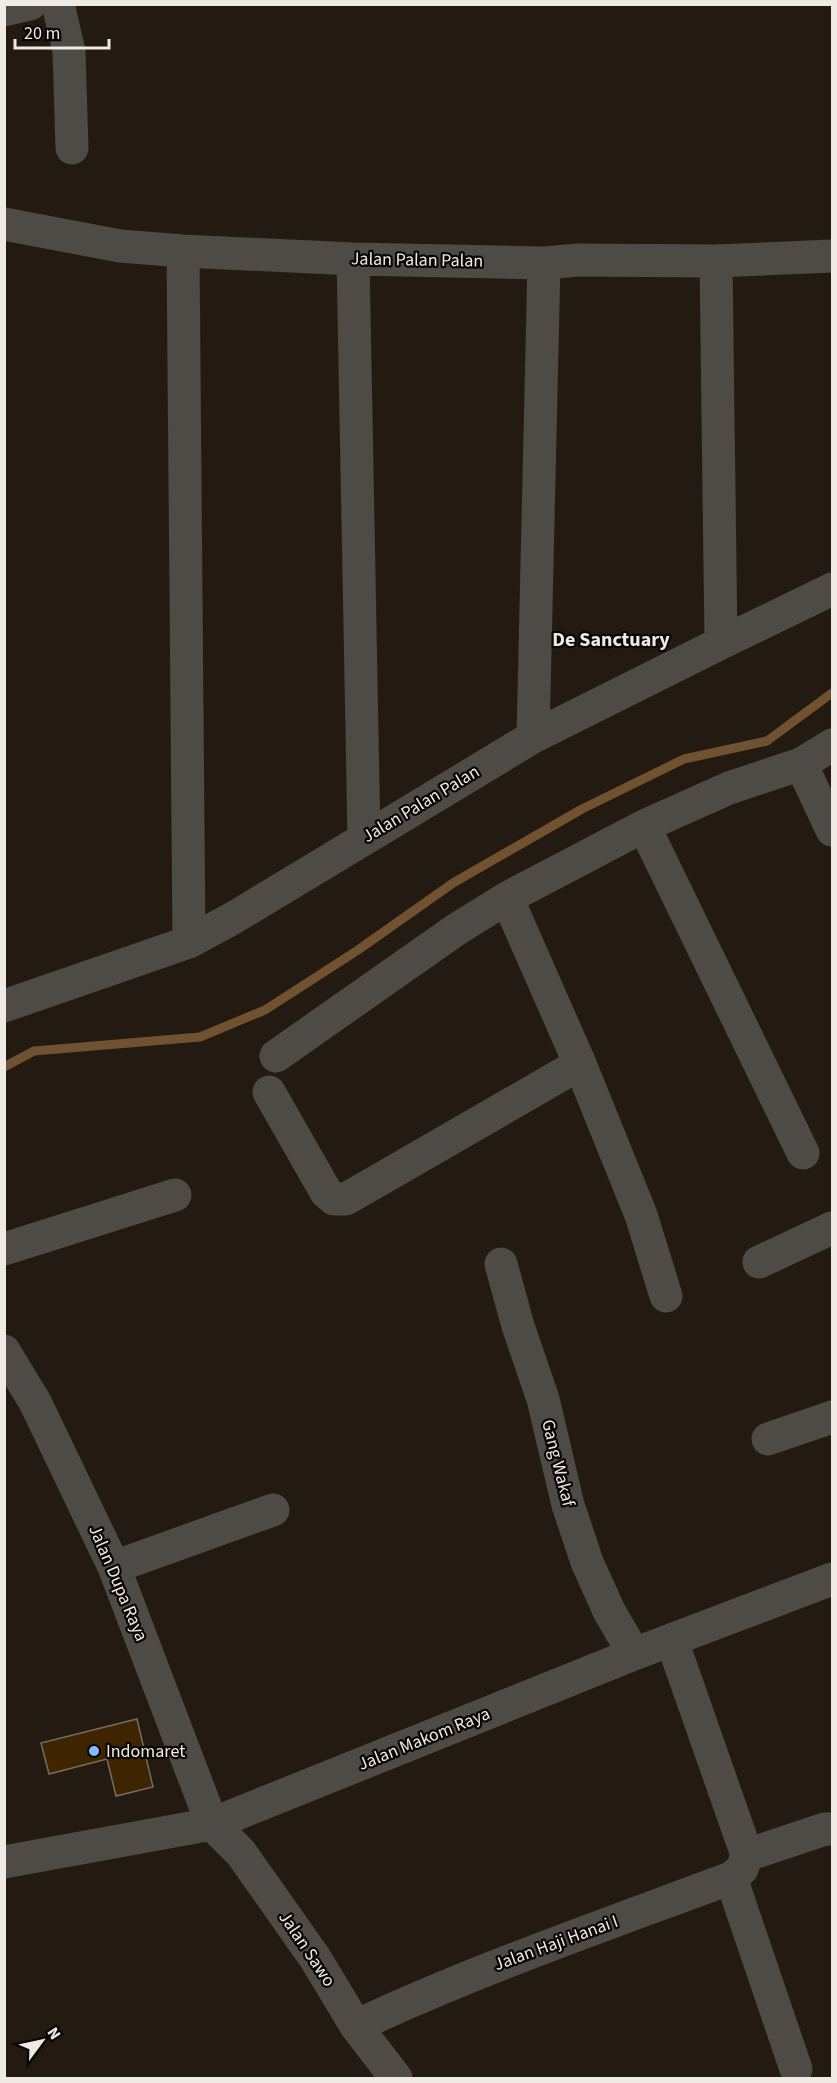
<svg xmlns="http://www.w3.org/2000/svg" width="837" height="2083" font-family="'Source Sans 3',sans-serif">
<rect width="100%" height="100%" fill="#231b12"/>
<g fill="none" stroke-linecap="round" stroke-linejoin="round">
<path stroke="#705231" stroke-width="9" d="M4,1067L34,1051L200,1037L265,1010L358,950L453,883L582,809L684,759L767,741L832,693"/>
</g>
<path fill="#3f2400" stroke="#756b61" stroke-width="1.5" d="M137,1719L153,1787L116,1796L107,1759L49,1774L41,1743Z"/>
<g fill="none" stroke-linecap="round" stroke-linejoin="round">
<path stroke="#4e4a46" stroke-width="33" d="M58,4L69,51L72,148
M4,10L30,4
M4,224L120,246L183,251L353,259L544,263L578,260L716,261L832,256
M183,251L189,942
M353,259L364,838
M716,261L721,643
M533,737L544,263
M801,764L832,830
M644,826L803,1153
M507,898L580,1064L641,1215L666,1296
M4,1006L189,942L235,917L533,737L721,643L832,589
M276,1056L457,929L507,898L644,826L729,788L801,764L832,745
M269,1092L326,1192L334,1199H346L580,1064
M4,1249L175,1195
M759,1262L832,1228
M501,1264L518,1326L543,1399L568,1505L587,1562L609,1611L634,1654
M4,1351L35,1402L114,1567L212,1824L241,1853L315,1958L356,2026L396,2078
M768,1439L832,1417
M114,1567L273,1510
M672,1641L747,1855
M747,1855L825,1829H832
M4,1862L212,1824L634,1654L832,1579
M731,1878L796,2069
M356,2026C478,1969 605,1925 731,1878L742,1869L747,1855"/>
</g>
<circle fill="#7ebdf9" stroke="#090604" stroke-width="2" cx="94" cy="1751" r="6"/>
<g text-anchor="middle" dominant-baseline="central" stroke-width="4.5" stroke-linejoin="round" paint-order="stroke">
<g font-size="18" fill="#efeae4" stroke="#090604">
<text transform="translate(417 260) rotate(1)">Jalan Palan Palan</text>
<text transform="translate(421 804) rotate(-31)">Jalan Palan Palan</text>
<text transform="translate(558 1463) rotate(76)">Gang Wakaf</text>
<text transform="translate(118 1583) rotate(67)">Jalan Dupa Raya</text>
<text transform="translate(424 1739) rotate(-22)">Jalan Makom Raya</text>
<text transform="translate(556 1943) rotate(-20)">Jalan Haji Hanai I</text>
<text transform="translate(307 1949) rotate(56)">Jalan Sawo</text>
</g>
<g font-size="18" fill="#efeae4" stroke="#090604" text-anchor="start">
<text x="106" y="1751">Indomaret</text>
</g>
<g font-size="20" font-weight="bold" fill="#efeae4" stroke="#090604">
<text x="611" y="640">De Sanctuary</text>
</g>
</g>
<rect width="837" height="2083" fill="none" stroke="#efeae4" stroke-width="12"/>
<g transform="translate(42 2041) rotate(57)" stroke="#090604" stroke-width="4.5" paint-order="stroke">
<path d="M0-4.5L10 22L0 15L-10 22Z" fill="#efeae4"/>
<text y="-9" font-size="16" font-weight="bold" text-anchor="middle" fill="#efeae4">N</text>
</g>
<path d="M15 39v9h94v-9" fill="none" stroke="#efeae4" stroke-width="3"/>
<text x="24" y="39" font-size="18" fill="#efeae4" stroke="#090604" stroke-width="4.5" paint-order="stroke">20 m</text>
</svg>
